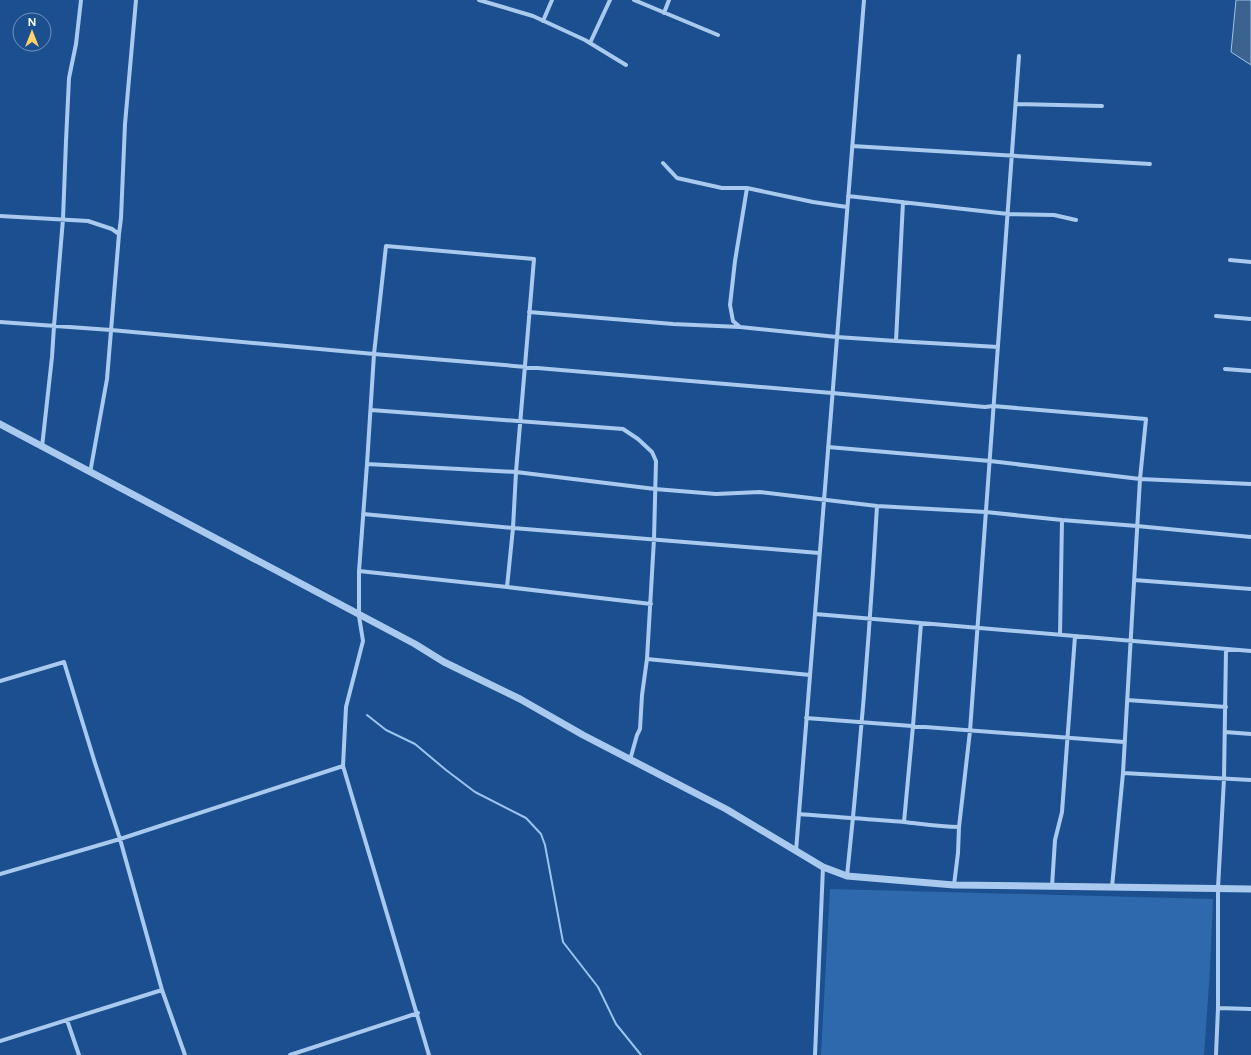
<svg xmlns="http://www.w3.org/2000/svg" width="1251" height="1055" font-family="Figtree,sans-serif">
<rect width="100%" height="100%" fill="#1b4f8f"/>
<path fill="#2e69ad" d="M830,889L1213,899L1210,970L1204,1055H821Z"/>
<path fill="#3c6290" stroke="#9cc4f0" d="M1236,0H1251V65L1231,52Z"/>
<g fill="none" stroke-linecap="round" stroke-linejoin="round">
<path stroke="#9cc4f0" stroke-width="2" d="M367,715L386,730L415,744L446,770L475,792L526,818L541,834L545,845L563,942L598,987L616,1024L641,1055"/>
<path stroke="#a9c9ee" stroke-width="4" d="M479,0L533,16L585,40L626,65
M634,0L718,35
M664,13L669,0
M543,21L552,0
M590,43L610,0
M1016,104L1102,106
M852,146L1150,164
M663,163L677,178L722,188H747L813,202L847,207
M848,196L1008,214L1054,215L1076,220
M0,216L88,221L112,229L119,234
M1230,260L1251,262
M529,312L673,324L740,327L837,337L896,341L998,347
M1216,316L1251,319
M0,322L111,330L374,354L832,393L985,407L993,406L1146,419L1140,479L1123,773L1112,887
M740,327L733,321L730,305L735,261L747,188
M896,341L903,202
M1225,369L1251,371
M371,410L623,429L638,439L652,452L656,461L654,539L647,659L642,695L640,729L637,735L630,760
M42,447L52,357L54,326L63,219L66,141L69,78L76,44L81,0
M828,447L990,461L1140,479L1251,484
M367,464L516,472L655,489L716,494L760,492L877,506L986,512L1062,520L1137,526L1251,537
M90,473L107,379L119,234L121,218L125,124L136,0
M363,514L513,528L819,553
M359,571L507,587L651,604
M1134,580L1251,589
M815,614L1251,651
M1060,635L1062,520
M647,659L810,675
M0,681L64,662L95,763L120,839L162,990L185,1055
M1127,700L1226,707
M806,718L1124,742
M1225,732L1251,734
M1123,773L1251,780
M799,814C834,817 869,819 904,822C922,824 940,827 959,827
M904,822L913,726L921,623
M796,851L864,0
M0,874L120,839L343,766
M847,876C860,753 870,630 877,506
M954,885L958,853L959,827L970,731L1019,56
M1052,886L1055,840L1062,812L1075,636
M1218,1008L1251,1009
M67,1020L79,1055
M0,1041L162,990
M290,1055L418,1013
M429,1055L343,766L346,707L363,641L359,616V571L367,464L374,354L386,246L534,259L516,472L513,528L507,587
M815,1055L823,867
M1216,1055L1218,1008V888L1224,779L1226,649"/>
<path stroke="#a9c9ee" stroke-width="7" d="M0,424L415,644L444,662L520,699L583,735L726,809L823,867L847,876L954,885L1251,889"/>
</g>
<g transform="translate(32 32)"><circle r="19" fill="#1b4f8f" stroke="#7695bc"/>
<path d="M0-3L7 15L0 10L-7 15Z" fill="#ffd166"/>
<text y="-6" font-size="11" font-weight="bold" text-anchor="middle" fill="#ffffff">N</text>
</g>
</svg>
